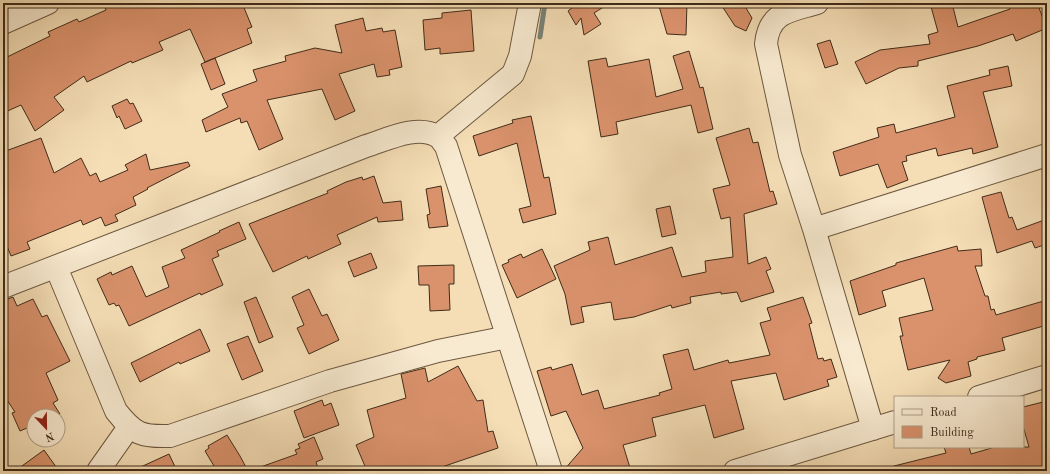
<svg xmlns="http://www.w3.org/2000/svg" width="1050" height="474" font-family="'Old Standard TT',serif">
<rect width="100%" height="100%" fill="#f5deb6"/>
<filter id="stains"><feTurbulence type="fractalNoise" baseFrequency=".005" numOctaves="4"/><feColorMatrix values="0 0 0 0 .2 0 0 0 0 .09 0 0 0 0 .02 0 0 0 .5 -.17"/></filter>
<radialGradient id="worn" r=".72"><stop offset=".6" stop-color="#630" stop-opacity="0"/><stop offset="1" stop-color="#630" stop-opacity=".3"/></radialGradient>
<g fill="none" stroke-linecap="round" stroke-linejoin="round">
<path stroke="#788277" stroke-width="5" d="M540,37L545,3"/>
</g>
<path fill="#da926c" stroke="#402c19" d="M103,3H242L252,27L247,29L252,43L205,62L190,29L159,42L163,50L132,63L131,61L87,82L84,76L54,97L64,110L35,131L21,105L3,113V59L50,36L48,32L77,19L79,22L106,10Z
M578,3H610L594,13L601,24L584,35L581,18L576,25L568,11Z
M670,3H687L686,35L667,34L659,6L670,7Z
M720,3H743L752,18L746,31L735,26Z
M930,3H952L958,27L1010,9L1007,3H1037L1047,28L1016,41L1013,34L978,46L918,61V66L899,68L866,84L855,62L880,50L930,44L928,35L938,32Z
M471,10L474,51L440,54V48L425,50L423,20L442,18V13Z
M363,18L366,31L382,28L383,32L395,30L402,67L389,70L390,75L377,77L374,64L339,74L355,111L335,120L322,89L267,100L283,139L259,150L247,121L241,123L240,118L206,132L202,120L228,107L222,94L257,81L253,70L286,61L285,56L315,48L342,53L335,25Z
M830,40L838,64L825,68L817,44Z
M689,51L700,88L703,87L713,129L698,133L691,105L616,122L618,134L601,137L588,61L606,58L608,67L649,59L656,97L683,89L673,56Z
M215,58L225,84L211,90L201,64Z
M1008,66L1012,86L983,92L998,147L973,154L972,148L938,156L936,148L906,156L907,161L902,162L908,180L887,188L878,164L840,176L833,152L879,137L877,128L894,124L896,133L955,117L947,86L990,75L989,70Z
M127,99L130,104L133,103L142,121L125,129L119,116L117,118L112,106Z
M531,116L544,178L549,177L556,214L523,223L519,209L531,206L517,143L479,156L473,136L513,123L512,120Z
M749,128L753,143L758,142L770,192L773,191L777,204L744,214L748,264L766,257L771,269L766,271L774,292L741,302L737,292L721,294V292L690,297L691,303L672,308L671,305L634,317L614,320L611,302L581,307L584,322L571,325L565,294L554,266L590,250L588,242L608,237L615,265L672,247L682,277L706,272L705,261L733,257L730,217L721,219L713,189L730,185L716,138Z
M41,138L54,173L81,158L90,176L96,173L100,182L128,170L125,165L146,154L150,170L188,162L190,166L147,188L148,189L133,197L136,205L115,215L118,221L105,226L101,217L83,225L81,220L27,242L30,249L11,256L3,236V152Z
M374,176L383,203L401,201L403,220L378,222L377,217L337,235L341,244L308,259L307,256L273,272L249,224L328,193L327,191L346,182L362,177L363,180Z
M441,186L448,226L429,228L427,215L430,214L426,189Z
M1001,192L1009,218L1012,217L1017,230L1047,219V244L1035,248L1032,241L997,253L982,197Z
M670,206L676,234L662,237L656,209Z
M239,222L246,239L217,251L219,256L212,259L223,285L201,295L200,293L129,326L119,305L116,306L114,303L109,305L97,279L111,272L112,275L132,266L146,297L169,287L162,267L185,258L181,250L220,232L219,231Z
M957,246L958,251L981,249L982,266H975L985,296H988L991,310L994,309L996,315L1047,300V325L1002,338L1005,350L977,357V359L968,362L971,376L946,383L938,378L950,360L908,370L900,336H903L899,318L933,310L924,278L882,291L886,306L859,315L850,281L896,265V263Z
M542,249L556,279L517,298L502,265L509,262L508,260L521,254L523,258Z
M371,253L377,268L354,277L348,262Z
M454,265V284H449L450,310L430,311L429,285H419L418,266Z
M309,289L322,316L327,314L339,340L309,354L297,328L304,325L292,297Z
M13,297L17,306L33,299L42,317L47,315L70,361L46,373L58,400L53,403L60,414L54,416H34V425L20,431L12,413L15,412L3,394V301Z
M256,297L273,337L259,343L244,302Z
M803,297L812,323L809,324L818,359L823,358L824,361L831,359L837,377L827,380L829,386L784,400L776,373L731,381L744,429L714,438L705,405L652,418L656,436L623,445L631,471H563L583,448L566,411L551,416L537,371L551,367L552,370L572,364L582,395L598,390L604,409L660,395L659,393L672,389L663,355L688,349L694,370L728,360L729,363L770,355L760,323L771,320L767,308Z
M200,329L210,351L180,364L179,362L140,382L131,363Z
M248,336L263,371L242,380L227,344Z
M458,366L477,401L483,400L488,432L493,431L498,448L430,471H367L356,445L374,437L367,410L406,398L401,374L425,368L428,382Z
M322,400L324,406L331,403L339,425L304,438L294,411Z
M1047,401V471H895L894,466L946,453L944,447H969L971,454L995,447H1029L1023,426V407Z
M227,435L240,456L248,471H217L205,451L209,448L208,446Z
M314,437L323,459L316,462L319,471H255V469L297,454L295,450L300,448L298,444Z
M44,450L59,471H15Z
M169,454L177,471H132Z"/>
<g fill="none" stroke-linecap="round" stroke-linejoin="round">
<defs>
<path id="minor" d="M817,3C791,11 769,11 766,44L790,155L814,229L873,429
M3,23L48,3
M438,136L513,74L520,56L530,3
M814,229L1047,155
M56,267L116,411C134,434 141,437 170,436L330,381L438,351L508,337
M3,287L366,146C386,140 417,124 437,136C441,138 443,143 446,146L551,471
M979,397L1047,376
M98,471L129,427
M735,471L895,422"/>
</defs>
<use href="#minor" stroke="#6d5840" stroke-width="24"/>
<use href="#minor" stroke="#f8ead0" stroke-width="22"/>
</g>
<rect width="1050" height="474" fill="none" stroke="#f5deb6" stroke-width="16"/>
<rect x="4" y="4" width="1042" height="466" fill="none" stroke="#402c19" stroke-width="2"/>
<rect x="8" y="8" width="1034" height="458" fill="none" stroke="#402c19"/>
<rect x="894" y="396" width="130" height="52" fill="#f8ead0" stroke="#ae9e87"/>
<rect x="902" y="409" width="20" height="6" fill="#f8ead0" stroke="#ae9e87"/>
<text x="930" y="416" font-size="12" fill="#402c19">Road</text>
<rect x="902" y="426" width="20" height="12" fill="#da926c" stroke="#ae9e87"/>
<text x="930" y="436" font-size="12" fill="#402c19">Building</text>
<g transform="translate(46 428) rotate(158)"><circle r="19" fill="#f8ead0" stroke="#ae9e87"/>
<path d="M0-3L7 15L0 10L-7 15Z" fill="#8f2418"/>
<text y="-6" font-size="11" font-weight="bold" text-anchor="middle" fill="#402c19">N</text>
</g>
<rect width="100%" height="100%" filter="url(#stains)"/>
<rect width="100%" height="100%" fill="url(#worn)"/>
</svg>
